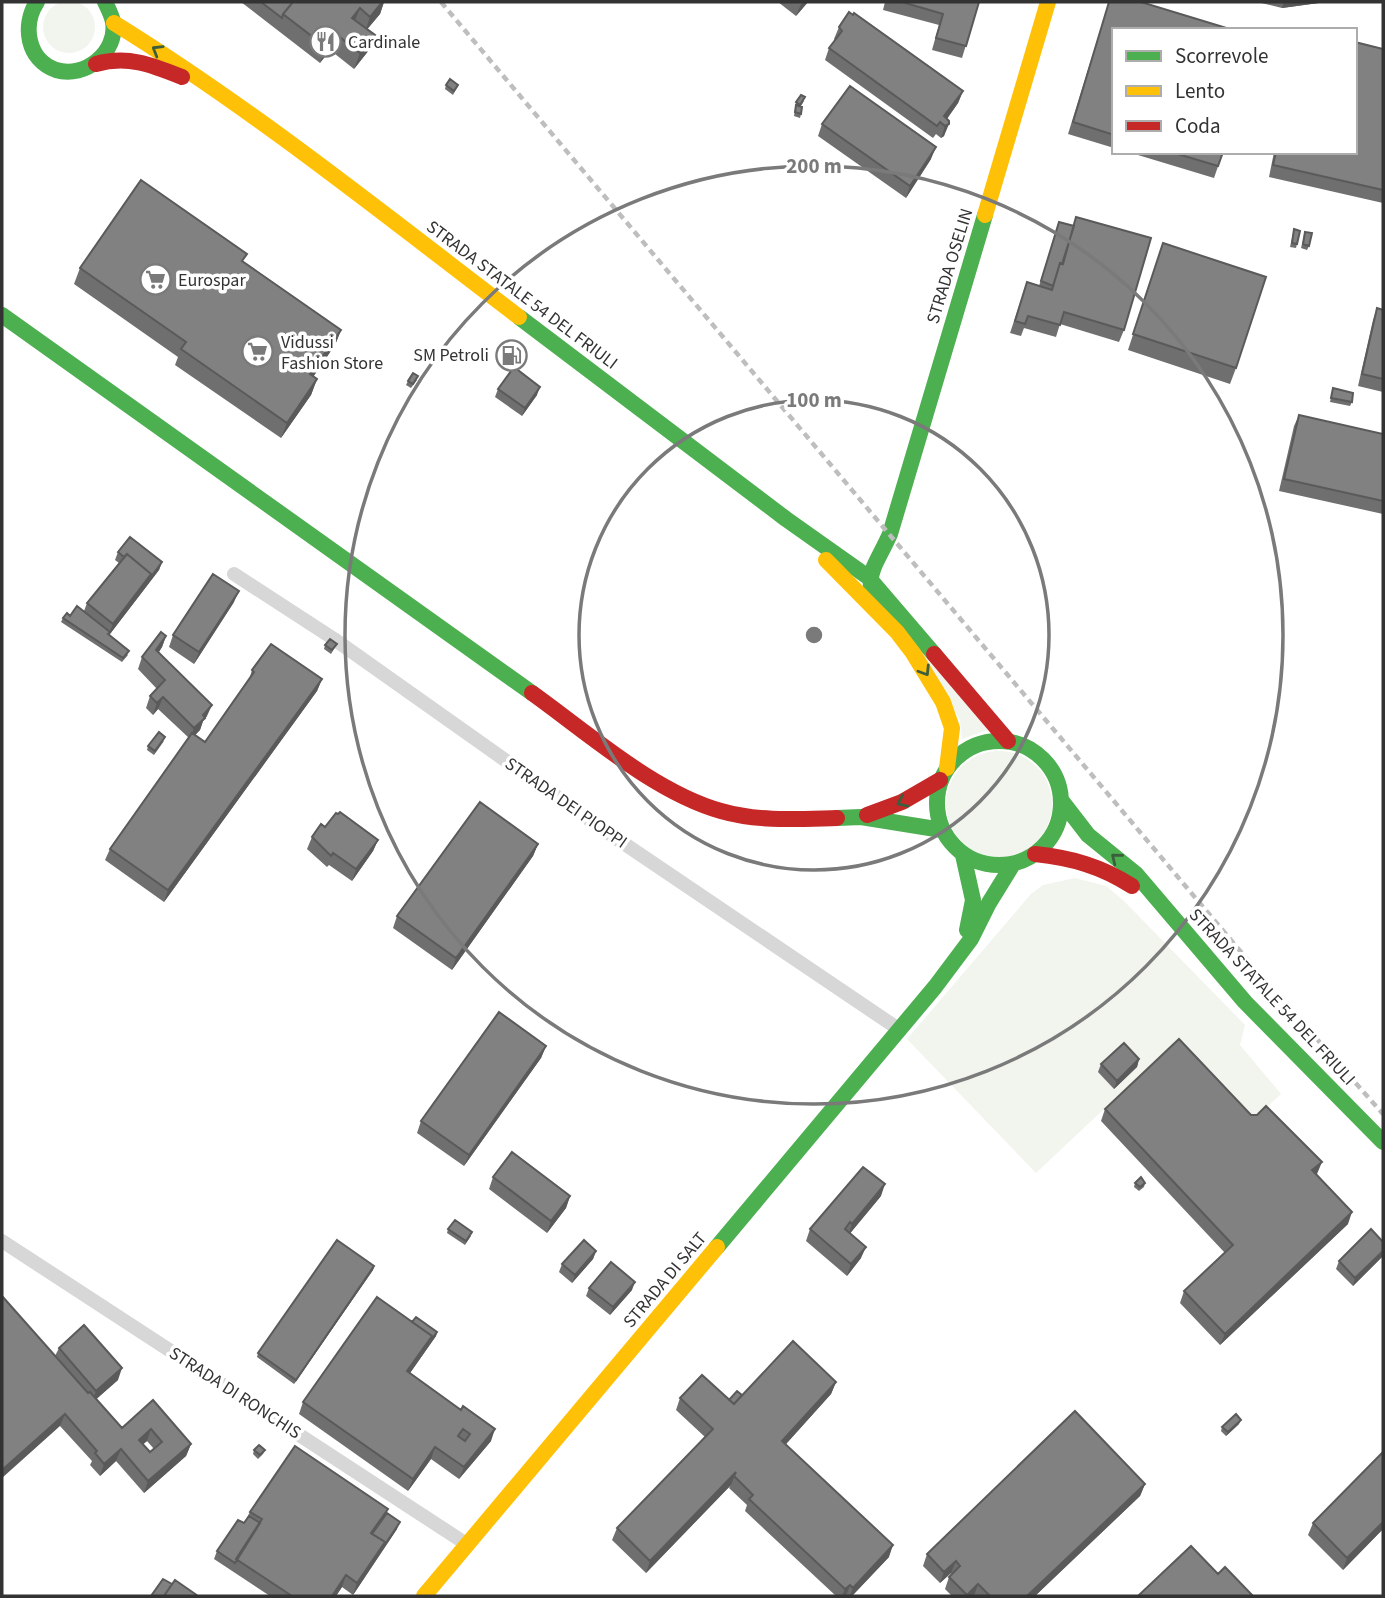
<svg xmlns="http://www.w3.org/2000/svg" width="1385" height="1598" font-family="'Source Sans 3',sans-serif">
<rect width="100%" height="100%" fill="#fff"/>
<path fill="#f1f5ed" d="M43 27a26 26 0 1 1 52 0a26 26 0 1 1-52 0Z
M907,630L990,729L962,739L960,720Z
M946 804a53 53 0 1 1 106 0a53 53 0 1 1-106 0Z
M1075,878L1106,886L1124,901L1245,1025L1240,1045L1281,1094L1248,1125L1172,1045L1036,1173L907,1039L1031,894L1043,885Z"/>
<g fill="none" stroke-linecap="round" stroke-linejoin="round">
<path stroke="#d7d7d7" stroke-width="14" d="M234,574L334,639L604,830L900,1030
M2,1241L468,1545"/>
<path stroke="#4caf50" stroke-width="16" d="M37,2C22,25 27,60 56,70C85,79 118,52 113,22C112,16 108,8 105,2
M2,315L532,693
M519,317L786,519L868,577L934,654
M883,617C860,576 873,572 890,534L985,215
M937 803a62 62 0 1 1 124 0a62 62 0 1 1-124 0Z
M1061,800L1088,835L1136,874L1245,1002L1383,1142
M837,818L861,817L942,830
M963,855L973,900L967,930
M717,1247L935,987L971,939L989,903L1013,864"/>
<path stroke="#ffc107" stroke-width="16" d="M114,23C256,111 386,216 519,317
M985,215L1048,2
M826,560L897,632L913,653L943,702L952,728L947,768
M424,1596L717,1247"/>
<path stroke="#c62828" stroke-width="16" d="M96,64C128,55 152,65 182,77
M934,654L1008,741
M532,693C588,733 654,792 721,811C759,822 799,819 837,818
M867,815L902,802L940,780
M1035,854C1072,858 1101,866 1132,886"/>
<path stroke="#bebebe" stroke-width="4.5" stroke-dasharray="7 5" stroke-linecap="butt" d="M441,2L1257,971L1383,1114"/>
</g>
<path fill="#6f6f6f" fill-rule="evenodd" d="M241,2H384L380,14L367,29L375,35L369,50L354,69L330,50L320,63Z
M778,2H808L796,16Z
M885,2H979L962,58L932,50L939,25L883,10Z
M1109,2L1114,30V148L1068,134Z
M1257,2H1326L1282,8Z
M839,27L963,91L958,103L947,119L944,136L941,138L936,134L933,138L825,60L829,48L835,40L834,39Z
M1383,49V203L1269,177L1274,152H1355Z
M446,85H458L453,95L445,89Z
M804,101L801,106V114L800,118L794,116L796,102Z
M822,124L931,159L906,198L818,136Z
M1128,152H1223L1214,178Z
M1076,217L1124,330L1119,342L1060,324L1056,337L1024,328L1021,336L1010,333L1027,282L1039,286L1059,222L1073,226Z
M1294,229L1297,244L1296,248L1290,247Z
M1304,236L1309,246L1307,250L1301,248Z
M1163,243L1236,368L1230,384L1128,350Z
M244,262L341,330L335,345L313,377L317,379L311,395L281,438L175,365L178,357L74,284L80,268Z
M1377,308L1383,310V392L1358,386L1373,320Z
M417,380L411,388L406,385L408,381Z
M1333,388L1352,402L1350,406L1330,402Z
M498,389L537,395L522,416L495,397Z
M1299,415L1383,434V514L1279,491L1294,426Z
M118,552L162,562L159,570L109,635L128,655L122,662L61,622L63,618L84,611L87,603L119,563L115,560Z
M234,602L194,664L169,647L173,635Z
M166,636L162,647L159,652L207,716L203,721L200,730L195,735L205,742L249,680L252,670L322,679L317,691L164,902L105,860L110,849L189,738L158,709L153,715L146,708L150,696L157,689L138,669L142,657Z
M337,644L331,654L324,649L325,645Z
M164,741L154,755L147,750L148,746Z
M325,827L378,840L373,851L352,881L329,865L327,867L307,849L312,837Z
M538,844L533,856L452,970L393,928L397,916Z
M546,1046L541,1058L464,1166L417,1133L421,1121Z
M1139,1059L1137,1067L1114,1089L1098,1072L1101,1064Z
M1105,1109L1251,1115L1317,1174V1175L1348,1224L1220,1345L1180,1303L1184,1291L1225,1253L1101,1121Z
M493,1177L570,1196L566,1208L547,1233L489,1189Z
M1135,1183H1145L1144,1187L1139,1191L1134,1187Z
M881,1196L850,1233L861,1258L847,1276L806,1241L810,1229Z
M448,1229L471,1236L465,1245L447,1233Z
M1383,1242V1256L1353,1286L1336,1269L1339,1261Z
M596,1251L593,1259L572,1283L559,1272L562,1264Z
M374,1266L373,1270L294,1384L257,1357L258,1353Z
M589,1288L632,1290L610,1315L586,1296Z
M412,1322L437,1332L436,1336L410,1373L491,1441L459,1479L431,1459L408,1491L299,1414L303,1402Z
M59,1348L118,1380L96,1399L122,1428L153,1400L191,1444L186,1456L144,1493L116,1461L100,1476L90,1465L92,1461L60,1426L55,1356ZM147,1441L154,1449L150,1452L143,1444Z
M836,1382L831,1394L785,1445L889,1557L852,1596H836L745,1511L747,1505L729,1488L731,1485L646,1573L612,1540L617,1528L705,1437L676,1410L680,1398L729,1400L742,1395Z
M1239,1424L1226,1436L1221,1431L1222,1427Z
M254,1450H265L263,1454L258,1459L253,1454Z
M1383,1452V1529L1343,1570L1308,1535L1313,1523Z
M1145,1484L1140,1496L1035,1596H952L945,1589L949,1577L952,1574L951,1573L940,1583L923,1566L927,1554Z
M250,1512L387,1513L397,1529L353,1595L342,1587L336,1596H270L214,1559L217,1551L244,1523Z"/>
<path fill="#5a5a5a" d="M382,2H384L380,14L365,32L370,17Z
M803,2H808L796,16L801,4Z
M1284,2H1326L1282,8Z
M360,8L354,23L352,18Z
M336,34L330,50L320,63L326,47Z
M375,35L369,50L354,69L360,53Z
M963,91L958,103L943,124L944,116Z
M949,124L944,136L941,138L945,126Z
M936,147L931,159L906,198L910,186Z
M341,330L335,345L304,390L310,374Z
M317,379L311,395L281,438L287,423Z
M540,387L537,395L522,416L525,408Z
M162,562L159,570L107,638L113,624L151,574Z
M239,591L234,602L194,664L199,652Z
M166,636L162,647L152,662L156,650Z
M322,679L317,691L164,902L168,890Z
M163,697L158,709L153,715L157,703Z
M212,705L207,716L203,721L200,730L190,740L194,728L203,715Z
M378,840L373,851L352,881L356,869Z
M538,844L533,856L452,970L456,958Z
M546,1046L541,1058L464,1166L469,1155Z
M1139,1059L1137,1067L1114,1089L1117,1081Z
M1322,1162L1317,1174L1308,1182L1312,1170Z
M885,1184L881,1196L848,1236L852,1224Z
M570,1196L566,1208L547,1233L551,1221Z
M1352,1212L1348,1224L1220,1345L1225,1334Z
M866,1247L861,1258L847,1276L851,1264Z
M596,1251L593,1259L572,1283L575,1275Z
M1383,1251V1256L1353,1286L1355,1278Z
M374,1266L373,1270L294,1384L296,1380Z
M635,1282L632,1290L610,1315L613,1307Z
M437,1332L436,1336L403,1383L407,1371L432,1336Z
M122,1368L118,1380L92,1403L96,1391Z
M836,1382L831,1394L778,1453L782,1441Z
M65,1414L60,1426L2,1478V1470Z
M1241,1420L1239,1424L1226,1436L1228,1432Z
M151,1429L147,1441L134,1452L139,1440Z
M495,1429L491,1441L459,1479L464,1467Z
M191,1444L186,1456L144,1493L148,1481Z
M435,1447L431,1459L408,1491L413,1479Z
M121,1449L116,1461L100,1476L104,1464Z
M736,1472L731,1485L646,1573L650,1561Z
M1145,1484L1140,1496L1035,1596H1027Z
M400,1522L397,1529L353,1595L357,1583Z
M1383,1522V1529L1343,1570L1347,1558Z
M893,1545L889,1557L852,1596H850L853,1588Z
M956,1561L951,1573L940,1583L944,1572Z
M346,1575L342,1587L336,1596H332Z
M978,1584L974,1596H966Z
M850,1585L846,1596H842L845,1589Z"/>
<path fill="#818181" stroke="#5a5a5a" stroke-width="2" fill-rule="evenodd" d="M261,2H293L283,14L282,18Z
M293,2H382L370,17L360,8L352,18L375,35L360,53L336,34L326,47L283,14Z
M902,2H979L966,46L936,38L943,14Z
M1109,2H1141L1233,30H1114V135L1073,122Z
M849,12L853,15L854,13L963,91L944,116L949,121V124L945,126L940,122L937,126L829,48L842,31L839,27Z
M1355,42L1383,49V190L1273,165L1276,152H1355Z
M450,79L458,85L454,91L446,85Z
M850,86L936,147L910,186L822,124Z
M801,95L805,97L800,105L796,102Z
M796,105L802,107L801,114L795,112Z
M1171,152H1223L1218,166Z
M141,180L247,254L242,261L341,330L310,374L317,379L287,423L181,349L186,342L80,268Z
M1076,217L1151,238L1124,330L1064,312L1060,325L1028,316L1025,324L1015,321L1027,282L1052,290L1060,263L1063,264Z
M1059,222L1074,226L1062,264L1060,263L1053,286L1041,281Z
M1294,229L1300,231L1297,244L1292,243Z
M1305,232L1312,233L1309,246L1303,244Z
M1163,243L1266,277L1236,368L1133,334Z
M1377,308L1383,310V379L1362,374Z
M514,367L540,387L525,408L498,389Z
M413,373L418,376L413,384L408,381Z
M1333,388L1353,393L1352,402L1331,398Z
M1299,415L1383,434V501L1284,479Z
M130,537L162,562L150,578L151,574L127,554L124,557L118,552Z
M127,554L151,574L113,624L87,603Z
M213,574L239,591L199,652L173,635Z
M77,606L110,632L108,634L129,651L123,658L63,618L67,613L70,616Z
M161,632L166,636L156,650L212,705L203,715L205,718L194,728L163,697L157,703L150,696L165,680L142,657Z
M330,639L337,644L332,650L325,645Z
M271,644L322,679L168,890L110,849L192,733L205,742L254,672L252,670Z
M159,732L165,737L155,751L148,746Z
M480,802L538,844L456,958L397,916Z
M340,812L378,840L356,869L333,853L331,856L312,837L321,824L325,827L336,813L338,814Z
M499,1012L546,1046L469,1155L421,1121Z
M1179,1039L1251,1115H1257L1266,1106L1322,1162L1312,1170L1352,1212L1225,1334L1184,1291L1233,1245L1105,1109Z
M1124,1043L1139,1059L1117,1081L1101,1064Z
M512,1152L570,1196L551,1221L493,1177Z
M863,1167L885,1184L852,1224L850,1222L845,1229L866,1247L851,1264L810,1229Z
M1141,1177L1145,1183L1140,1187L1135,1183Z
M455,1220L472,1232L466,1241L448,1229Z
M1371,1229L1383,1242V1251L1355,1278L1339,1261Z
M337,1240L374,1266L296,1380L258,1353Z
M584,1240L596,1251L575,1275L562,1264Z
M611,1262L635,1282L613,1307L589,1288Z
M2,1296L88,1393L90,1392L122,1428L153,1400L191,1444L148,1481L121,1449L104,1464L95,1453L97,1451L65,1414L2,1470ZM151,1429L162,1442L150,1452L139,1440Z
M377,1297L432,1336L407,1371L461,1410L463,1406L495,1429L464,1467L435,1447L413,1479L303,1402ZM463,1429L470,1434L465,1441L458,1436Z
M416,1317L437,1332L429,1343L432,1336L412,1322Z
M84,1325L122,1368L96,1391L59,1348Z
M793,1341L836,1382L782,1441L893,1545L853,1588L850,1585L845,1589L749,1499L753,1495L734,1476L736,1472L650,1561L617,1528L713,1429L680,1398L702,1375L734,1404Z
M737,1391L742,1395L734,1404L729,1400Z
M1075,1411L1145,1484L1027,1596H990L978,1584L967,1595L949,1577L960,1566L956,1561L944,1572L927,1554Z
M1236,1414L1241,1420L1228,1432L1222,1427Z
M259,1445L265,1450L260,1455L254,1450Z
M295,1446L388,1509L371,1533L385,1542L357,1583L346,1575L332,1596H292L236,1559L262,1519L250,1512Z
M1383,1452V1522L1347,1558L1313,1523Z
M387,1513L400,1522L384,1546L385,1542L372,1534Z
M249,1516L260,1523L235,1563L217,1551L238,1520L244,1523Z
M1191,1546L1218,1574L1225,1567L1253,1596H1138Z
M163,1579L172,1584L164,1596H151Z
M175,1580L198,1596H164Z"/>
<defs><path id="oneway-chevron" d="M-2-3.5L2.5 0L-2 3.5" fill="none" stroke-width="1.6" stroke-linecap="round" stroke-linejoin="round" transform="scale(1.75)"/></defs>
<g stroke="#3c5e3d">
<use href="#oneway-chevron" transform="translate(157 50) rotate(-149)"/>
<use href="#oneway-chevron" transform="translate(925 671) rotate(58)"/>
<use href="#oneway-chevron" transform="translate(902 802) rotate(156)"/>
<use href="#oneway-chevron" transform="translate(1116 858) rotate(-141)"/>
</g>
<g fill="none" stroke="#7a7a7a" stroke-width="3.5">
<circle cx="814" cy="635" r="235"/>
<circle cx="814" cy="635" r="469"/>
</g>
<defs>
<symbol id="restaurant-ring" viewBox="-11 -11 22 22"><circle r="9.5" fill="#fff" stroke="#7a7a7a" stroke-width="1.5"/><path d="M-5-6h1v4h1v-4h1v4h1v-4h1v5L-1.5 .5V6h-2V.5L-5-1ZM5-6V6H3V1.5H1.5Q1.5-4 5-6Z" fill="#7a7a7a"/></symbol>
<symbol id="supermarket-ring" viewBox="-11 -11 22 22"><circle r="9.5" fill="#fff" stroke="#7a7a7a" stroke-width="1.5"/><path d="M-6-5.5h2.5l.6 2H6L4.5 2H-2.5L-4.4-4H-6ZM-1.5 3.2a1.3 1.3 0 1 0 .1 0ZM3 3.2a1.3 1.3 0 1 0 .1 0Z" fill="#7a7a7a"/></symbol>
<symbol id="fuel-ring" viewBox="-11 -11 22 22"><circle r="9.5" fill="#fff" stroke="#7a7a7a" stroke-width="1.5"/><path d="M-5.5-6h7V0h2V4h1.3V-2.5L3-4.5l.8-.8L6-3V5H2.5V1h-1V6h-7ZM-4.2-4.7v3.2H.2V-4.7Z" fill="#7a7a7a"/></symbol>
</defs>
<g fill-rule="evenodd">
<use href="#restaurant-ring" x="308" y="24" width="35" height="35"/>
<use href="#supermarket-ring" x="138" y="262" width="35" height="35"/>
<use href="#supermarket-ring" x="240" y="334" width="35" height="35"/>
<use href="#fuel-ring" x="494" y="338" width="35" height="35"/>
</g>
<g text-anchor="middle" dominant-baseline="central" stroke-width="7" stroke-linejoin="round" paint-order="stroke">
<g font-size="18" fill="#333" stroke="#fff" text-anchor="start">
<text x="348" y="42">Cardinale</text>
<text x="178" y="280">Eurospar</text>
<text x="281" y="342">Vidussi<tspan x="281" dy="21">Fashion Store</tspan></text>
<text x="489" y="355" text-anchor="end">SM Petroli</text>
</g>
<g font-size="18" fill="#333" stroke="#fff">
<text transform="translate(950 266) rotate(-73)">STRADA OSELIN</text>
<text transform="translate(522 295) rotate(37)">STRADA STATALE 54 DEL FRIULI</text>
<text transform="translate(566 803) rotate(35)">STRADA DEI PIOPPI</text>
<text transform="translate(1272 997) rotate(47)">STRADA STATALE 54 DEL FRIULI</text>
<text transform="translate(665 1280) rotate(-50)">STRADA DI SALT</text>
<text transform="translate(235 1393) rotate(33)">STRADA DI RONCHIS</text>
</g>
</g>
<circle cx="814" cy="635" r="10" fill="#7a7a7a" stroke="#fff" stroke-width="3.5"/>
<g font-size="21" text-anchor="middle" font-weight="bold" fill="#7a7a7a" stroke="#fff" stroke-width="7" stroke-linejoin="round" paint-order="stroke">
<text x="814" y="173">200 m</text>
<text x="814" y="407">100 m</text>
</g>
<rect width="1385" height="1598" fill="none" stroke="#333333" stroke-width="7"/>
<rect x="1112" y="28" width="245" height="126" fill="#ffffff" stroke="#adadad" stroke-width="2"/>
<rect x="1126" y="51" width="35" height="10" fill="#4caf50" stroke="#adadad" stroke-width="2"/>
<text x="1175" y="63" font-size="21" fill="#333333">Scorrevole</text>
<rect x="1126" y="86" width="35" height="10" fill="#ffc107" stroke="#adadad" stroke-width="2"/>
<text x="1175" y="98" font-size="21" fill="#333333">Lento</text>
<rect x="1126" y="121" width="35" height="10" fill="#c62828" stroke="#adadad" stroke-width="2"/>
<text x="1175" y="133" font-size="21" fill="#333333">Coda</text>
</svg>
